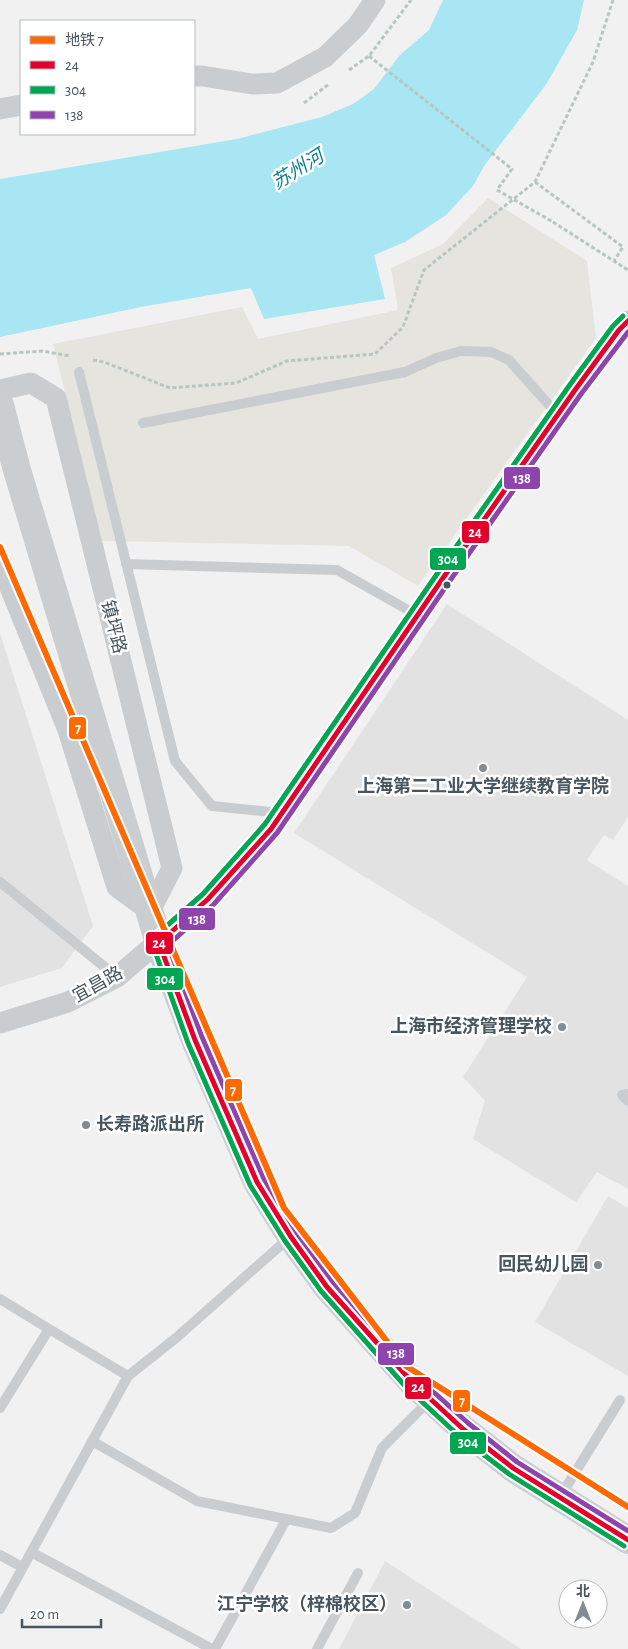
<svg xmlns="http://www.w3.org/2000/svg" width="628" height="1649" font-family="'Alegreya Sans','Noto Sans SC',sans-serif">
<rect width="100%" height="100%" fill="#f2f1f1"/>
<path fill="#e6e4df" d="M488,198L587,261L596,338L418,586L349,546L102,541L53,344L242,307L258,339L398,310L391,268L443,244Z"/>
<path fill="#e3e2e3" d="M447,604L628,720V817L613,840L604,835L587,860L628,886V1189L597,1172L576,1202L473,1139L485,1101L463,1077L527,977L294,833Z
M0,633L93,926L62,968L0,987Z
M608,1196L628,1208V1376L535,1322Z
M385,1561L521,1649H339Z"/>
<path fill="#a7e6f2" d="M443,0H584L577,30L547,83L484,166L473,186L446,215L405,242L374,255L385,299L264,319L251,288L141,307L0,337V179L237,139L322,117L353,104L374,89L399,56L429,30Z"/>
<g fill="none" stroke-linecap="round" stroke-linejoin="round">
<path stroke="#b8c6c1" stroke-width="3" stroke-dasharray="4 2.5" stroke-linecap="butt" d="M369,56L512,169L497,190
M349,70L369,56L411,0
M304,103L329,84
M535,182L623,247L614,261
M553,222L628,270
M0,354L42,351L70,356
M93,360L104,362L170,388L236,383L287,361L375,354L403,327L424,270L535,182L593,62L613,0"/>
<path stroke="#cacdd0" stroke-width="10" d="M79,372L175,761L212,806L282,813
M143,423L405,372L436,358L461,351L491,352L509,360L558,415
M126,564L337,570L417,615
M0,882L117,977
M628,1094L622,1095L628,1101
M0,1299L49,1329
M0,1408L49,1329L128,1376
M92,1441L197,1501L331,1528L355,1513L382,1448L430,1400
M560,1497L620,1400
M31,1552L212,1649
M0,1555L22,1567
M0,1609L128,1376L176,1338L290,1237
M215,1649L286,1520
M317,1649L358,1573"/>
<path stroke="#cacdd0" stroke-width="21" d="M194,76H202L252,84L277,83L325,57L358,25L375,0
M0,109L21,105
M0,390L31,383L56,398L172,868L150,911L117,887L68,730L0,563
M0,1023L68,1002L117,977L208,899L271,829L443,578L575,390L619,330L628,321"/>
<path stroke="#cbced1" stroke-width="28" d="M0,405L17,470L159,943L195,1040L257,1182L291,1237L327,1287L412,1382L463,1429L513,1468L628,1540"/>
<path stroke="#b8c6c1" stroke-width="3" stroke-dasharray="4 2.5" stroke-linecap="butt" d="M497,190L553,222"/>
<defs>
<path id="bus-1" d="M628,321L619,330L575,390L443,578L271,829L208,899L159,943L195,1040L257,1182L291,1237L327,1287L412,1382L463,1429L513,1468L628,1540"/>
<path id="bus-2" d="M623,316L613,326L569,386L437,574L265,824L203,894L154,937L152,943L188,1043L250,1185L285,1241L321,1291L406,1387L458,1435L509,1474L624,1546"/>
<path id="bus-3" d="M628,332L581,394L449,582L277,833L214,904L168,945L202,1037L264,1179L297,1233L333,1282L417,1377L468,1423L517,1462L628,1531"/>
</defs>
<use href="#bus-1" stroke="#fff" stroke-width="9"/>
<use href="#bus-2" stroke="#fff" stroke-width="9"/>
<use href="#bus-3" stroke="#fff" stroke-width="9"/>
<use href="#bus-1" stroke="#e4002b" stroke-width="5"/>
<use href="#bus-2" stroke="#00a651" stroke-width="5"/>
<use href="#bus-3" stroke="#8e44ad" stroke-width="5"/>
<defs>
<path id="metro-1" d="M0,547L284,1208L406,1366L628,1507"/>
</defs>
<use href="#metro-1" stroke="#fff" stroke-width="10"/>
<use href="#metro-1" stroke="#ff6900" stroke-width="6"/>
</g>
<circle fill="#47555f" stroke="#fff" stroke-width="2" cx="447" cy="585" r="4.5"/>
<g fill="#838c92" stroke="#fff" stroke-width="2">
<circle cx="483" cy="768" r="5"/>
<circle cx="562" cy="1027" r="5"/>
<circle cx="86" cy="1125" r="5"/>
<circle cx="598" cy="1265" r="5"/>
<circle cx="407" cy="1605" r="5"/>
</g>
<g text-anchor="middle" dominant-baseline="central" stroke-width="5" stroke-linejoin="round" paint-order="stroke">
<g font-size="18" fill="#47555f" stroke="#fff">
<text transform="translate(113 627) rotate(76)">镇坪路</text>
<text transform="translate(98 985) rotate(-29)">宜昌路</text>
</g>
<g font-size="18" font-weight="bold" fill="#47555f" stroke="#fff" text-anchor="end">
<text x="483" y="787" text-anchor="middle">上海第二工业大学继续教育学院</text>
<text x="552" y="1027">上海市经济管理学校</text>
<text x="96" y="1125" text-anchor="start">长寿路派出所</text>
<text x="588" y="1265">回民幼儿园</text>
<text x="397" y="1605">江宁学校（梓棉校区）</text>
</g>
<g font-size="19" font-style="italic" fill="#078094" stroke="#fff">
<text transform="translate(298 170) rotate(-32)">苏州河</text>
</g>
</g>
<g stroke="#fff" stroke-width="2">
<rect x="503" y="466" width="38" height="24" rx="5" fill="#8e44ad"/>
<rect x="461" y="520" width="29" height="24" rx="5" fill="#e4002b"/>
<rect x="429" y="547" width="38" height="24" rx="5" fill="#00a651"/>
<rect x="68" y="716" width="19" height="24" rx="5" fill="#ff6900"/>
<rect x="178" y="907" width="38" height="24" rx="5" fill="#8e44ad"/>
<rect x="145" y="931" width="29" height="24" rx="5" fill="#e4002b"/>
<rect x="146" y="967" width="38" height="24" rx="5" fill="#00a651"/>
<rect x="224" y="1078" width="19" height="24" rx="5" fill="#ff6900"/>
<rect x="377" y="1342" width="38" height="24" rx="5" fill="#8e44ad"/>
<rect x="404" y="1376" width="28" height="24" rx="5" fill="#e4002b"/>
<rect x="452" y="1389" width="19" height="24" rx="5" fill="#ff6900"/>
<rect x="449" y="1431" width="38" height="24" rx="5" fill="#00a651"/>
</g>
<g font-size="14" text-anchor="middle" font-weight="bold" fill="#fff">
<text x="522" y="483">138</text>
<text x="475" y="537">24</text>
<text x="448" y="564">304</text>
<text x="78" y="733">7</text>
<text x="197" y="924">138</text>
<text x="159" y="948">24</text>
<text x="165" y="984">304</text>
<text x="233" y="1095">7</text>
<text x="396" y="1358">138</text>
<text x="418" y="1392">24</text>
<text x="462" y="1406">7</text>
<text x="468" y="1447">304</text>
</g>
<rect x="20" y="20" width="175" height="115" fill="#ffffff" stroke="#b5bbbf"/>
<rect x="30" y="36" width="25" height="8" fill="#ff6900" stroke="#b5bbbf"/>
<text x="65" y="45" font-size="15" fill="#47555f">地铁 7</text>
<rect x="30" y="61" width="25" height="8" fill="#e4002b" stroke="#b5bbbf"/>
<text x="65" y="70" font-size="15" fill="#47555f">24</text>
<rect x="30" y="86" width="25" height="8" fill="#00a651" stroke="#b5bbbf"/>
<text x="65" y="95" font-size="15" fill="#47555f">304</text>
<rect x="30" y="111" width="25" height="8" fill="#8e44ad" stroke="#b5bbbf"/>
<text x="65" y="120" font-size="15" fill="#47555f">138</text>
<g transform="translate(583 1604)"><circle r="24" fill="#ffffff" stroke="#b5bbbf"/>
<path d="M0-4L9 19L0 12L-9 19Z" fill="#838c92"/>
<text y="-8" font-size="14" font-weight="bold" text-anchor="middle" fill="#47555f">北</text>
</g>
<path d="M22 1619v8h79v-8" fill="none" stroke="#47555f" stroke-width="2.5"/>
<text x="30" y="1619" font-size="15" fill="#47555f" stroke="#ffffff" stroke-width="4" paint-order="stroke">20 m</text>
</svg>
